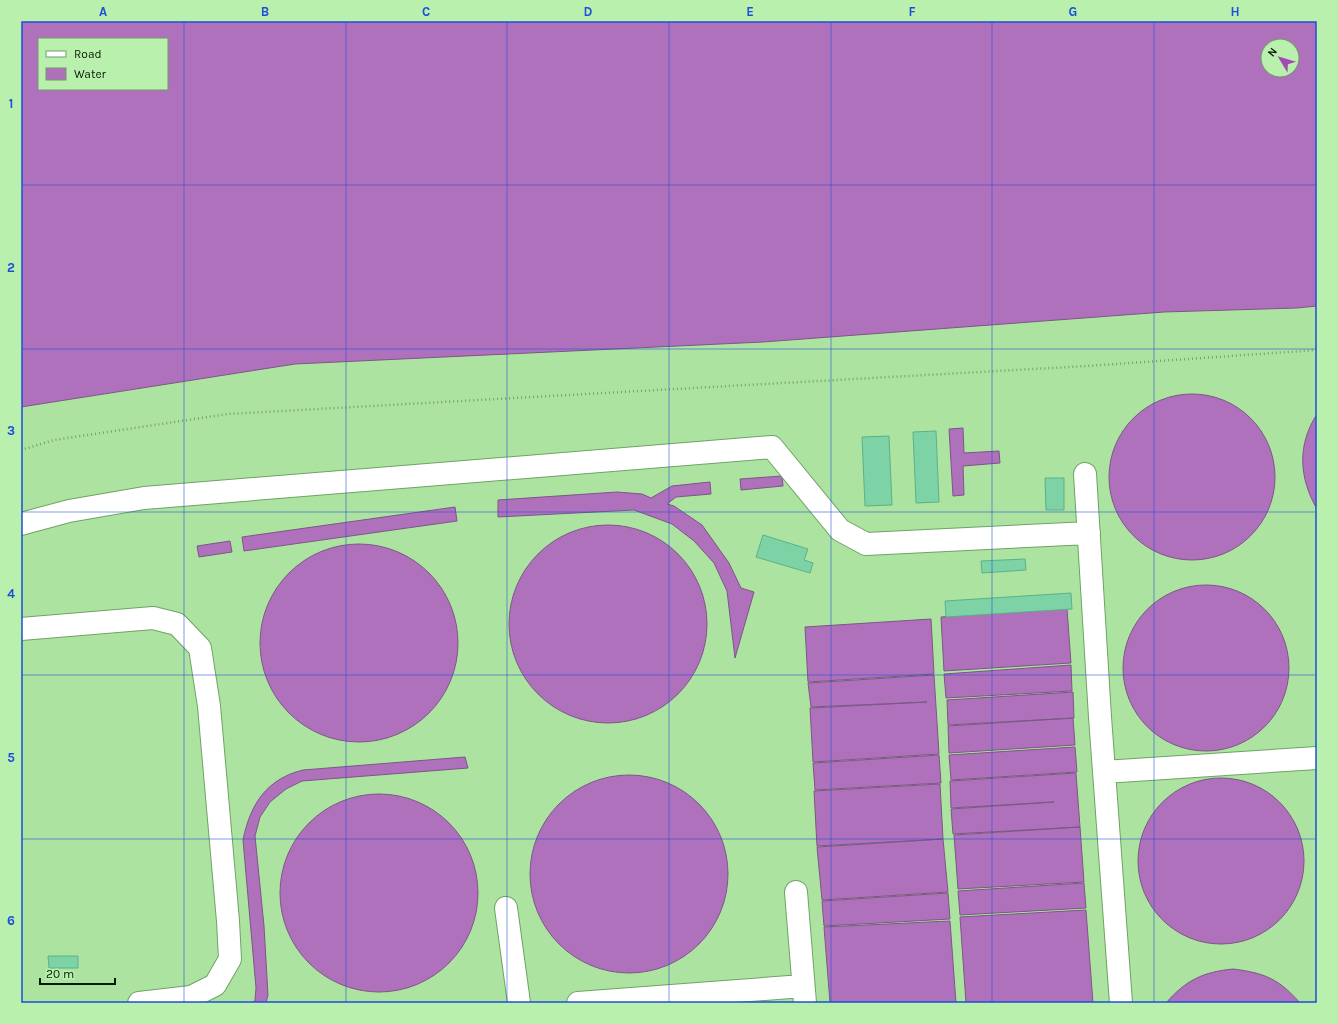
<svg xmlns="http://www.w3.org/2000/svg" width="1338" height="1024" font-family="Karla,sans-serif">
<rect width="100%" height="100%" fill="#ace3a1"/>
<path fill="#af71bc" stroke="#7c5784" fill-rule="evenodd" d="M21,21H1317V306L1297,308L1164,312L763,342L295,364L21,407ZM39,39H167V89H39ZM1268,46H1292V70H1268Z
M1109 477a83 83 0 1 1 166 0a83 83 0 1 1-166 0Z
M1317,414V509C1299,478 1297,445 1317,414Z
M963,428L964,453L999,451L1000,463L963,466L964,495L953,496L949,429Z
M782,476L783,486L741,490L740,479Z
M710,482L711,494L676,497L667,504L674,506L702,525L729,563L741,588L754,592L735,658L727,591L714,563L694,541L672,524L634,510L498,517V500L617,492L642,494L651,498L672,486Z
M455,507L457,521L244,551L242,537Z
M509 624a99 99 0 1 1 198 0a99 99 0 1 1-198 0Z
M230,541L232,552L199,557L197,546Z
M260 643a99 99 0 1 1 198 0a99 99 0 1 1-198 0Z
M1123 668a83 83 0 1 1 166 0a83 83 0 1 1-166 0Z
M1067,609L1071,663L944,671L941,617Z
M931,619L934,674L808,682L805,627Z
M1071,665L1072,691L946,698L944,674Z
M934,675L939,754L813,762L810,708L927,702L811,707L808,683Z
M1073,692L1074,718L948,725L947,700Z
M1073,718L1075,745L949,753L948,726Z
M1075,747L1077,772L951,780L949,755Z
M939,755L941,783L815,790L813,763Z
M465,757L468,768L302,781L286,789L270,802L260,817L255,836L264,926L268,995L266,1003H253L255,1000L256,988L243,840C250,805 266,779 303,770Z
M1076,773L1080,827L953,834L951,809L1054,802L951,808L950,781Z
M530 874a99 99 0 1 1 198 0a99 99 0 1 1-198 0Z
M1138 861a83 83 0 1 1 166 0a83 83 0 1 1-166 0Z
M940,784L943,839L817,846L814,791Z
M280 893a99 99 0 1 1 198 0a99 99 0 1 1-198 0Z
M1080,827L1084,882L958,889L954,835Z
M943,839L948,892L822,900L817,847Z
M1084,883L1086,908L960,915L958,891Z
M948,893L950,919L824,926L822,901Z
M1086,910L1093,1003H966L960,917Z
M950,921L956,1003H830L824,927Z
M1233,969C1265,973 1279,979 1300,1003H1166C1186,980 1203,972 1233,969Z"/>
<path fill="#7dd2a6" stroke="#5cb187" d="M936,431L939,502L916,503L913,432Z
M889,436L892,505L865,506L862,437Z
M1045,478H1064V510H1046Z
M763,535L808,549L804,560L813,563L810,573L756,557Z
M1025,559L1026,570L982,573L981,561Z
M1071,593L1072,609L946,617L945,601Z
M48,956H78V968H49Z"/>
<g fill="none" stroke-linecap="round" stroke-linejoin="round">
<defs>
<path id="minor" d="M1085,474L1100,717L1121,1003
M21,524L69,511L144,498L772,447L840,530L866,544L1089,533
M21,629L153,618L177,624L200,648L209,706L228,921L230,959L215,985L191,997L139,1003
M1104,772L1317,758
M796,892L805,1003
M506,908L519,1003
M578,1003L803,986"/>
</defs>
<use href="#minor" stroke="#6fa365" stroke-width="24"/>
<path stroke="#75a16d" stroke-width="2.5" stroke-dasharray="1 3" stroke-linecap="butt" d="M21,450L54,440L228,414L1087,366L1317,350"/>
<use href="#minor" stroke="#fff" stroke-width="22"/>
</g>
<path fill="none" stroke="#1d4ed8" stroke-width="1" stroke-opacity="0.55" d="M184,21V1003M346,21V1003M507,21V1003M669,21V1003M831,21V1003M992,21V1003M1154,21V1003M21,185H1317M21,349H1317M21,512H1317M21,675H1317M21,839H1317"/>
<rect width="1338" height="1024" fill="none" stroke="#b9f0ae" stroke-width="44"/>
<rect x="38" y="38" width="130" height="52" fill="#b9f0ae" stroke="#719a6a"/>
<rect x="46" y="51" width="20" height="6" fill="#ffffff" stroke="#719a6a"/>
<text x="74" y="58" font-size="12" fill="#061a03">Road</text>
<rect x="46" y="68" width="20" height="12" fill="#af71bc" stroke="#719a6a"/>
<text x="74" y="78" font-size="12" fill="#061a03">Water</text>
<g transform="translate(1280 58) rotate(308)"><circle r="19" fill="#b9f0ae" stroke="#719a6a"/>
<path d="M0-3L7 15L0 10L-7 15Z" fill="#a249b5"/>
<text y="-6" font-size="11" font-weight="bold" text-anchor="middle" fill="#061a03">N</text>
</g>
<path d="M40 978v6h75v-6" fill="none" stroke="#061a03" stroke-width="2"/>
<text x="46" y="978" font-size="12" fill="#061a03" stroke="#b9f0ae" stroke-width="3" paint-order="stroke">20 m</text>
<rect x="22" y="22" width="1294" height="980" fill="none" stroke="#1d4ed8" stroke-width="1.5"/>
<g font-size="13" text-anchor="middle" font-weight="bold" fill="#1d4ed8">
<text x="103" y="16">A</text>
<text x="265" y="16">B</text>
<text x="426" y="16">C</text>
<text x="588" y="16">D</text>
<text x="750" y="16">E</text>
<text x="912" y="16">F</text>
<text x="1073" y="16">G</text>
<text x="1235" y="16">H</text>
<text x="11" y="108">1</text>
<text x="11" y="272">2</text>
<text x="11" y="435">3</text>
<text x="11" y="598">4</text>
<text x="11" y="762">5</text>
<text x="11" y="925">6</text>
</g>
</svg>
